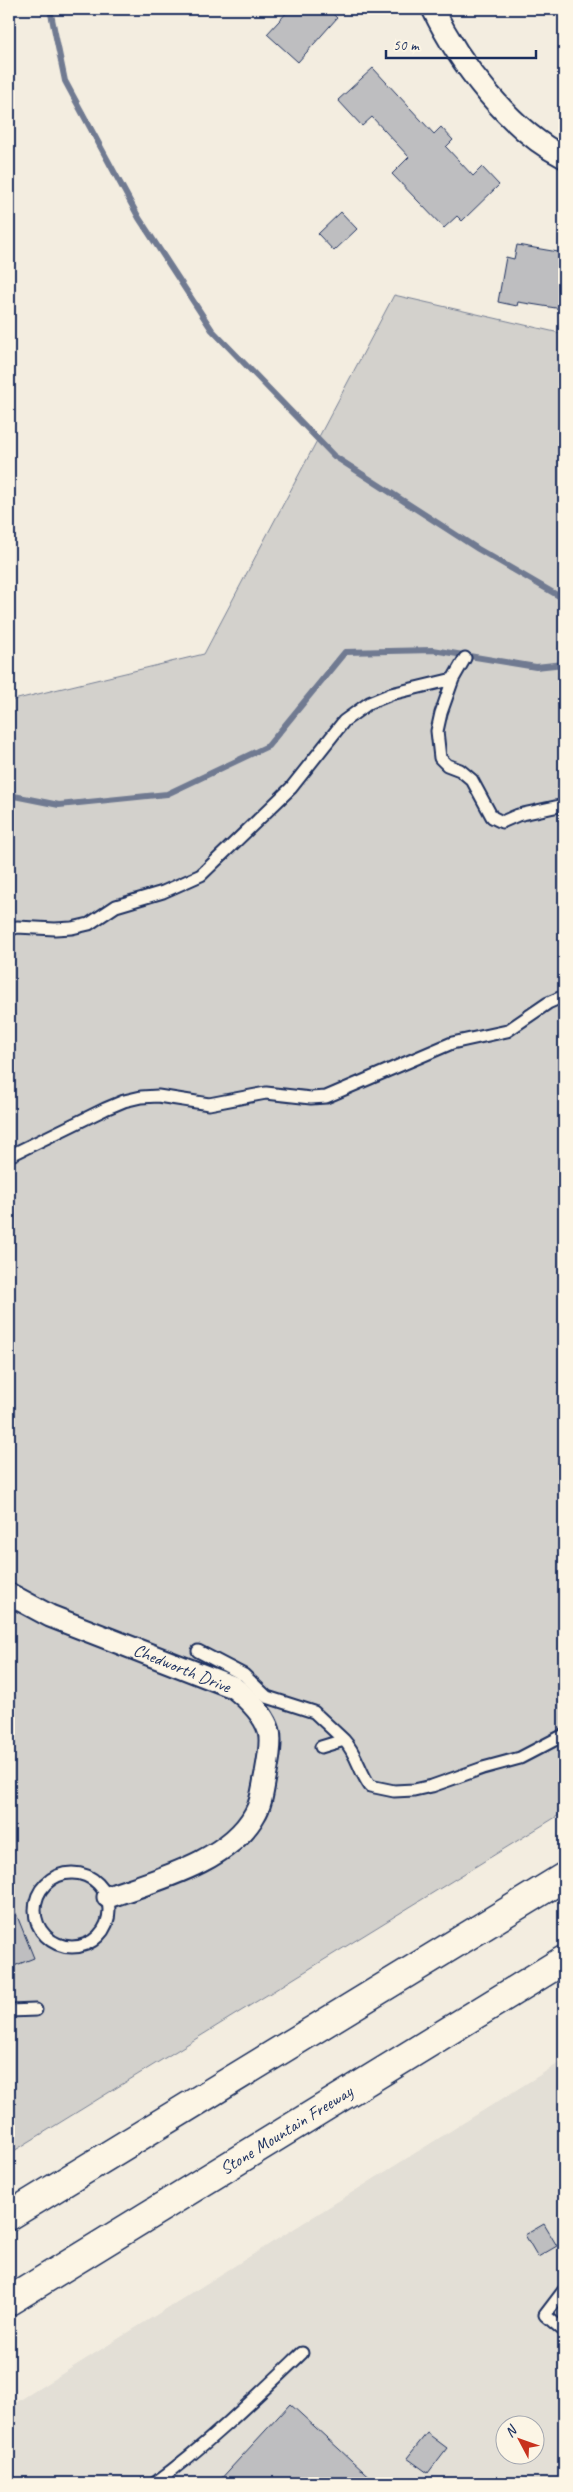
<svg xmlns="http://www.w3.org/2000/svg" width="573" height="2492" font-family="Caveat,sans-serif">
<rect width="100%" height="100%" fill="#f3ede0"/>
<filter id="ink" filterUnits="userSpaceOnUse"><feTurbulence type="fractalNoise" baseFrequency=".02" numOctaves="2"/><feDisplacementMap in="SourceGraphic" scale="10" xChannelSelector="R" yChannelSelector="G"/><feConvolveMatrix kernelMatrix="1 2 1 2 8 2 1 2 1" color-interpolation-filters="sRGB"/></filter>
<g filter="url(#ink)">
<path fill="#e3dfd6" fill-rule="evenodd" d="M564,2060V2483H9V2407ZM506,2424H536V2454H506Z"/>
<path fill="#d3d1cc" stroke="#778095" d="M394,295L564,334V1812L9,2154V701L204,654Z"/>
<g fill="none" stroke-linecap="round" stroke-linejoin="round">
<path stroke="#707a91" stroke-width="6" d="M50,9L65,81L139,218L212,330L334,456L478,549L564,599
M9,795L59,805L167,794L268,746L345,652L433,650L536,667L564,664"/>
</g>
<path fill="#bebec0" stroke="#1b2f5e" d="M290,9H328L337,18L298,62L267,34Z
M373,68L434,134L441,127L453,140L446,147L473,176L482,167L499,185L462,221L457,216L444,228L392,174L409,157L372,117L362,126L338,100Z
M341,212L357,229L334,251L318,234Z
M517,245L564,253V294L562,309L518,302L517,306L498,302L506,257L514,259Z
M9,1896L34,1958L9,1968Z
M544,2224L557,2246L538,2257L525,2235Z
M290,2404L376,2483H217Z
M427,2433L447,2448L428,2473L407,2458Z"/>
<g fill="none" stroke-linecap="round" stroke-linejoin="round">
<defs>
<path id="lane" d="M465,658L453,679L441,713L437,731L440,758L447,765L460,770L472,780L492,817L502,822L518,815L564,805
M9,930L17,927L55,929L72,928L89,924L116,906L163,892L201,875L291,788L344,721L369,703L391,694L453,679
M9,1156L105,1109L124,1101L141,1097L158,1096L209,1104L266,1093L311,1098L326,1097L452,1043L507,1031L548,1003L564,996
M198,1651L244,1675L267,1697L314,1712L344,1740
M321,1747L344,1740C357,1754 359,1771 370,1786L394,1791L414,1790L432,1786L483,1768L520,1758L564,1735
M35 1910a37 37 0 1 1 74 0a37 37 0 1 1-74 0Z
M9,2011L36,2010
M564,2290L545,2315L564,2331
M155,2483C208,2444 255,2398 302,2353"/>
<path id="street" d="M433,9C458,62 511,131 564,157
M9,1594L50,1616L233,1687C247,1698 264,1714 269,1731C272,1742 268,1762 266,1773C263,1786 262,1803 255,1814C230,1861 156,1880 108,1897"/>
<path id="highway" d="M9,2216L564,1877
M9,2301L564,1960"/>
</defs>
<use href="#lane" stroke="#1b2f5e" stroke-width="15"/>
<use href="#street" stroke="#1b2f5e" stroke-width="25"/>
<use href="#highway" stroke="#1b2f5e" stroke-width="31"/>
<use href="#lane" stroke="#fcf5e5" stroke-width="11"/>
<use href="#street" stroke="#fcf5e5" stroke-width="21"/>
<use href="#highway" stroke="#fcf5e5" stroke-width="28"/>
</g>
</g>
<g text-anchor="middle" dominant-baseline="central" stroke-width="4" stroke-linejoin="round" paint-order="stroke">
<g font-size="18" fill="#1b2f5e" stroke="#fcf5e5">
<text transform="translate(182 1668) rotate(22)">Chedworth Drive</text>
<text transform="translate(286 2130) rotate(-32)">Stone Mountain Freeway</text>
</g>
</g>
<rect width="573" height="2492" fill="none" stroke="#fcf5e5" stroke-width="30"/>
<rect x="15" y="15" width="543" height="2462" fill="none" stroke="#1b2f5e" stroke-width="2" filter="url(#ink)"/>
<g transform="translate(520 2440) rotate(311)"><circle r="24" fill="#fcf5e5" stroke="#a2a6af"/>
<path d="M0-4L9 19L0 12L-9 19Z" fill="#c8321e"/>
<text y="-8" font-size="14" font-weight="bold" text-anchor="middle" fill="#1b2f5e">N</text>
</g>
<path d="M386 50v8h150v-8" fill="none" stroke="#1b2f5e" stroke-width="2.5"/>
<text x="393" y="50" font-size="15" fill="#1b2f5e" stroke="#fcf5e5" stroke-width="4" paint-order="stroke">50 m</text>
</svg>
